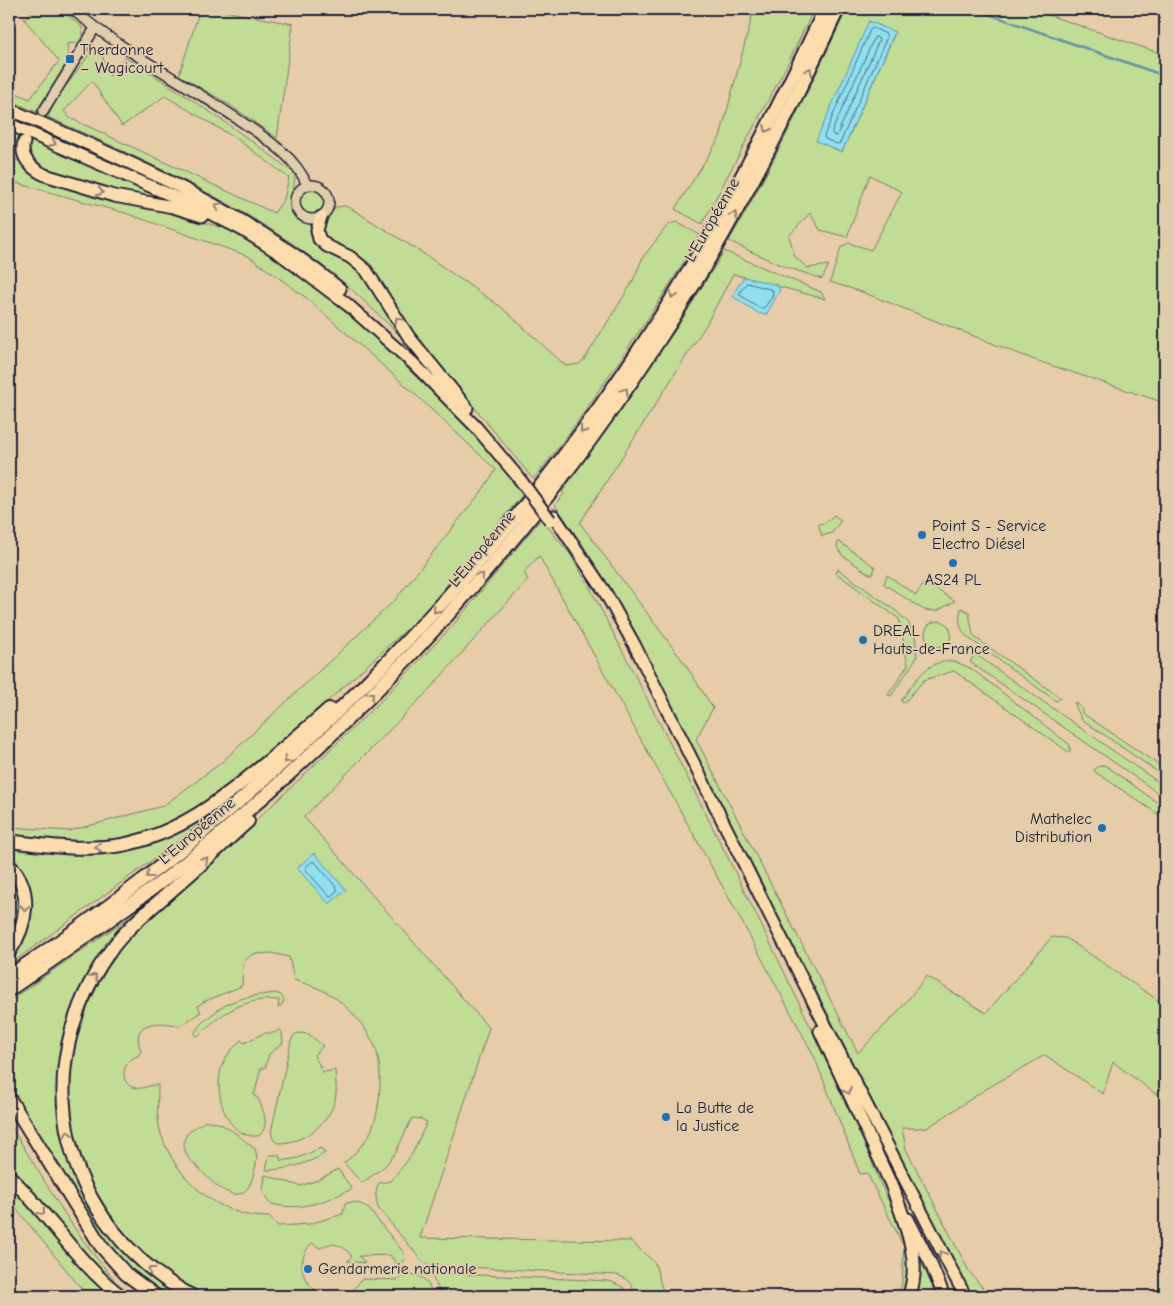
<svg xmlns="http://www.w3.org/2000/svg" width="1174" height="1305" font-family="'Comic Neue',sans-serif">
<rect width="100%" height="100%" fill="#e7ccaa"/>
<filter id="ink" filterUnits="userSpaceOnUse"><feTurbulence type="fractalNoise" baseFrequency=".02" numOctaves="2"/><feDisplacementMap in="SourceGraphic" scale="10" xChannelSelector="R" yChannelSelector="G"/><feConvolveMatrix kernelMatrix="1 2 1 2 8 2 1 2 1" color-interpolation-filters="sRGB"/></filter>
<g filter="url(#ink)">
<path fill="#c1dc94" stroke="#727f68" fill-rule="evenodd" d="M35,9H60L82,27L83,35L78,43L67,44L69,59L36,112L9,100V90L30,99L59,61L24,19Z
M200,9H213L293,24L277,138L230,105L179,75Z
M754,9H814L788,63L702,224L675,209L720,137Z
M847,9H1031L1165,55V403L1032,359L862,292L830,282L841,247L849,243L871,250L902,192L870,175L847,237L820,230L810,213L789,236L795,257L808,268L829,265L822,279L778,264L729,241C773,166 810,87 847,9ZM869,21L895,33L842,152Z
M100,51L110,76L125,57C184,94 241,131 295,174C295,196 277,222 314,224V233L361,270L412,348C384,320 356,291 323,266C240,202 143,160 48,117L57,98L91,52ZM92,81L122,126L165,96L237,139L289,178L284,199L274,213L70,118L64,111Z
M9,130L19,135L16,148L9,157Z
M29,140L172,200L168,202L132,196L43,169L32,159L27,151Z
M16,160L165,211L227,229L276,259L314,286L373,335L475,434L524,493L421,616L330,699L227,789L201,805L165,824L146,832L116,839L88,841H52L9,835V827L69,831L163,806L222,762L395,600L481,492L496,470L416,395L304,296L248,256L125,213L9,181V170Z
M299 202a13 13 0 1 1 26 0a13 13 0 1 1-26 0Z
M345,206L352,209L421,252L501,307L566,366L579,364L584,360L632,283L643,257L668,225L676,222L700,235C671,284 640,331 608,377C584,412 561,447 533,479L461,391L426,350L401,318L381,287L327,240L323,234L324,222L336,207Z
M724,251L821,292L825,299L733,274L706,325L580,523L685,664L713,708L696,739L858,1053L897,1013L927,976L986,1013L1052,937L1066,938L1165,1005V1101L1113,1062L1103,1094L1045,1055L986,1089L927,1128H902L906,1149L969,1271L989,1296H973L965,1284L692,746L584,547L555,505L564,494L562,492L680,323Z
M834,515L841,520L832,533L822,536L818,524L825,523Z
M541,519L570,554L589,586C686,774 783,961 869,1154C880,1189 910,1236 910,1270C909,1278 905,1288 903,1296H898L902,1283L904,1247L867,1173L860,1174L814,1056L735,909L539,556L524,572L528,580L424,695L304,817L489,1028L420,1238L631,1241L655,1263L664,1296H635C633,1285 629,1279 617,1275L430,1265L423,1262L378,1208C376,1199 374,1192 379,1183L390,1181L404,1165L412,1154L427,1122L421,1119L412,1118L396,1152L385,1166L362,1183L344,1163C354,1155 362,1146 369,1135C381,1114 383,1071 376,1049C368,1028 346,1003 326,992C317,987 305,984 294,980L289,957L271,953L252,954L243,963L242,986L203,1002L198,1006L201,1012L180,1026C159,1021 129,1020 141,1051L138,1056C123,1060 117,1083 135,1088C143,1090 149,1084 158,1085C158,1101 156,1118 161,1134C176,1180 220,1218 269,1217L278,1226L309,1224L343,1214L345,1203C356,1201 360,1203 369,1209L404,1253L405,1260L397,1264L390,1255L359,1256L365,1263L347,1261L352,1257C344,1245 333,1240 320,1248L312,1243C293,1263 303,1288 327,1296H204L174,1279L150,1262L119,1228L83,1171L74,1138L69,1102L72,1065L79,1025L104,972L115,954L128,939L284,794L379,703L453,625Z
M838,541L875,567L873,574H869L842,555L837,547Z
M838,569L896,611L908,622L915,636L917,657L891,696L888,695L908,665L899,619L836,573Z
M887,575L916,595L925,582L955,601L937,611L924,610L884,584Z
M961,608L969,612L973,636L1061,698L1056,701L967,637C959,628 958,620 961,608Z
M925 634a13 13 0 1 1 26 0a13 13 0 1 1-26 0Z
M975,654L1165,787V798L970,662Z
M945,661H954L972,669L1070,745V753L954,671L924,680L904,703L901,701C914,683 922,666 945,661Z
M1074,702L1082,708V713L1165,769V777L1081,719Z
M1105,765L1165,808V819L1094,771L1097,767Z
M204,815L207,820L9,965V956L26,930L16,865L9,858V845L101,851Z
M9,873C23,897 24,913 9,938Z
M134,914L136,917L89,977L61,1096L97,1215L185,1296H170L164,1293L132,1271L118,1256L89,1218L9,1086V1001Z
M276,993L281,995L284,1000L282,1005L278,1008L279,1000C245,997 221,1013 198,1036L194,1035C197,1027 202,1022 209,1017C230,998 249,996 276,993Z
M279,1029L282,1032L283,1043L269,1054L265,1068H261L254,1096L258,1098C263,1111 271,1124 259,1136C224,1140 211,1087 224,1061C228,1053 235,1046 241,1040L244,1043L264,1033H275Z
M298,1033L309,1034L323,1046L314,1055L323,1072L335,1070C335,1078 337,1087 336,1094C333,1122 304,1144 277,1143L273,1139L271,1132L291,1041L294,1035Z
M206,1121C226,1121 240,1138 255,1149C259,1159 255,1167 253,1176C243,1213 213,1185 199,1168C194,1164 188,1159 186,1153C184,1148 183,1143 185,1138C188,1130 199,1125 206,1121Z
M9,1123C42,1176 72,1232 114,1279L111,1282L9,1170Z
M321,1148L325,1153C309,1164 286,1170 266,1170L269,1155H279L281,1161L298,1158Z
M338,1169L352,1189C326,1201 298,1213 269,1203L263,1191L265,1175L300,1186L318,1180Z
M9,1183L114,1296H89L86,1294L9,1200Z
M920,1260L937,1296H912L918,1274Z
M405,1273C421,1275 429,1279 432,1296H340L352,1291L362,1279L398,1280Z
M434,1273L610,1281L623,1287L627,1296H439V1290L431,1275Z"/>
<path fill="#90dfee" stroke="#6493a6" d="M869,21L895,32L842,152L816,141Z
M744,277L777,285L780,290L766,315L758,313L732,296Z
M314,853L346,890L329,904L297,868Z"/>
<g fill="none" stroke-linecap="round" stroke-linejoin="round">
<path stroke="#4e6e83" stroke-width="1" d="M873,28L886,34L887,37L840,143L837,144L825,139L824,136L870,30Z
M875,37L878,38L879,40L837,135L834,136L832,132Z
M747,283L773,290L772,297L764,308H760L740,295V293Z
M312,862H315L337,888V891L331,896L328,895L306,870V867Z"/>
<path stroke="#6493a6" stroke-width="2.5" d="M974,9L1165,76"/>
<defs>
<path id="tertiary" d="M72,9C122,51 182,81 236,118C262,136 295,155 307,185
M43,112L95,28
M295 202a17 17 0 1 1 34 0a17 17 0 1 1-34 0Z"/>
<path id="trunk" d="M9,109C125,160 241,207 340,289
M9,124L202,209L243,230L279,253L348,305L414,364L476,427L518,477
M24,142C19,157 32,169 45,175L114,196L173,207L202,216
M321,217L317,230L319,239L327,246L350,257L366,270L409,337L467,408
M554,516L605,592L635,646L817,1009L965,1296
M820,1031L895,1193
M908,1219L930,1262L944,1296"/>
<path id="motorway" d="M9,841C47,846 84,851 122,845C179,834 223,799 266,763C287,745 309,727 329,709
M9,865C34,889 27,926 9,952
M9,976C281,795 515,557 685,277C737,190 782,100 825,9
M9,990C63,953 117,916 169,876C370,717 547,522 682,304C741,209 791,110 838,9
M9,1098L101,1246L126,1274L156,1296
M9,1176C49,1214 77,1263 121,1296
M892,1185C903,1221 923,1258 909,1296
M192,1296C61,1225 22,1069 113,947C132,922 158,903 181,882C204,862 226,841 248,821"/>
</defs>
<use href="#tertiary" stroke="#22223b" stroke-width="12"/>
<use href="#trunk" stroke="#22223b" stroke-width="15"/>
<use href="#motorway" stroke="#22223b" stroke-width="16"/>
<use href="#tertiary" stroke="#dfcdab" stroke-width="9"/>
<use href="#trunk" stroke="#fcdcac" stroke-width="11"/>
<use href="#motorway" stroke="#fcdcac" stroke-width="12"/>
<defs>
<path id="trunk-bridge" d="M518,477L550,520"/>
</defs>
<use href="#trunk-bridge" stroke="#22223b" stroke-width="15" stroke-linecap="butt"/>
<use href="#trunk-bridge" stroke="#fcdcac" stroke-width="11"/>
</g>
<defs><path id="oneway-chevron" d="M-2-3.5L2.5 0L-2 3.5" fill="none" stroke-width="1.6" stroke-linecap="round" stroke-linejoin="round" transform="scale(1.25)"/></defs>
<g stroke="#8f7f74">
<use href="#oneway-chevron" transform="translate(809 71) rotate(-64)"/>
<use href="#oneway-chevron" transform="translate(767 129) rotate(117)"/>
<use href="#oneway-chevron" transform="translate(53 143) rotate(24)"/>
<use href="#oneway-chevron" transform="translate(100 192) rotate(16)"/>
<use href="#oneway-chevron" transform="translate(218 206) rotate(-151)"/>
<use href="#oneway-chevron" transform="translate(734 215) rotate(-61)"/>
<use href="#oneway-chevron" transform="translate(673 295) rotate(122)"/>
<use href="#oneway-chevron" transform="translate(398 320) rotate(-123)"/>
<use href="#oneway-chevron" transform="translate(625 391) rotate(-56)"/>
<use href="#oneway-chevron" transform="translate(583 430) rotate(126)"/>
<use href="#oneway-chevron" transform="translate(481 576) rotate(-49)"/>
<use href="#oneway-chevron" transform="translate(436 610) rotate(132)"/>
<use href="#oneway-chevron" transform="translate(371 695) rotate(-45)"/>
<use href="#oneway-chevron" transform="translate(287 760) rotate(137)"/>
<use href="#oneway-chevron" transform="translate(98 847) rotate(176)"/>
<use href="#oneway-chevron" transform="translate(205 860) rotate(-43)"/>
<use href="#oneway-chevron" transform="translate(149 875) rotate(143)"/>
<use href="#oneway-chevron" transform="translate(25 908) rotate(93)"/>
<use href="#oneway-chevron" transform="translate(94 977) rotate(-60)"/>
<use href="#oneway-chevron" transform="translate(848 1091) rotate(65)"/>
<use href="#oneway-chevron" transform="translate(68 1134) rotate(-101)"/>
<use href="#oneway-chevron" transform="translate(42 1212) rotate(50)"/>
<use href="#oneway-chevron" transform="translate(942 1254) rotate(-118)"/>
<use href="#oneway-chevron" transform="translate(151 1270) rotate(-142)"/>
</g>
</g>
<g fill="#1f6fb2" stroke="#dfcdab" stroke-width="2">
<rect x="65" y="54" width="10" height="10" rx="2.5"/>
<circle cx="922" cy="535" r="5"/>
<circle cx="953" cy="563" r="5"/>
<circle cx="863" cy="640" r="5"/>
<circle cx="1102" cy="828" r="5"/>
<circle cx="666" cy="1117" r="5"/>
<circle cx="308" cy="1269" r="5"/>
</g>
<g text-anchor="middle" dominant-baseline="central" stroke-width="4" stroke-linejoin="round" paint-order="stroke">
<g font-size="16" fill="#22223b" stroke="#dfcdab" text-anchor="start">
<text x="80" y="50">Therdonne<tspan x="80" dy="18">– Wagicourt</tspan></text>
<text x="932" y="526">Point S - Service<tspan x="932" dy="18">Electro Diésel</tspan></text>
<text x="953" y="580" text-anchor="middle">AS24 PL</text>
<text x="873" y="631">DREAL<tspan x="873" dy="18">Hauts-de-France</tspan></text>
<text x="1092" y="819" text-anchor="end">Mathelec<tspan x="1092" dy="18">Distribution</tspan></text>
<text x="676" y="1108">La Butte de<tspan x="676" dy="18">la Justice</tspan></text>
<text x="318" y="1269">Gendarmerie nationale</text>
</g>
<g font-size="16" fill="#22223b" stroke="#dfcdab">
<text transform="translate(712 220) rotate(-60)">L'Européenne</text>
<text transform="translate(482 549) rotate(-50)">L'Européenne</text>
<text transform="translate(197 831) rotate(-40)">L'Européenne</text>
</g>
</g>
<rect width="1174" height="1305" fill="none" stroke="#dfcdab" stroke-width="30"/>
<rect x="15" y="15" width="1144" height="1275" fill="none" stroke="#22223b" stroke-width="2" filter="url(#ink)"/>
</svg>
